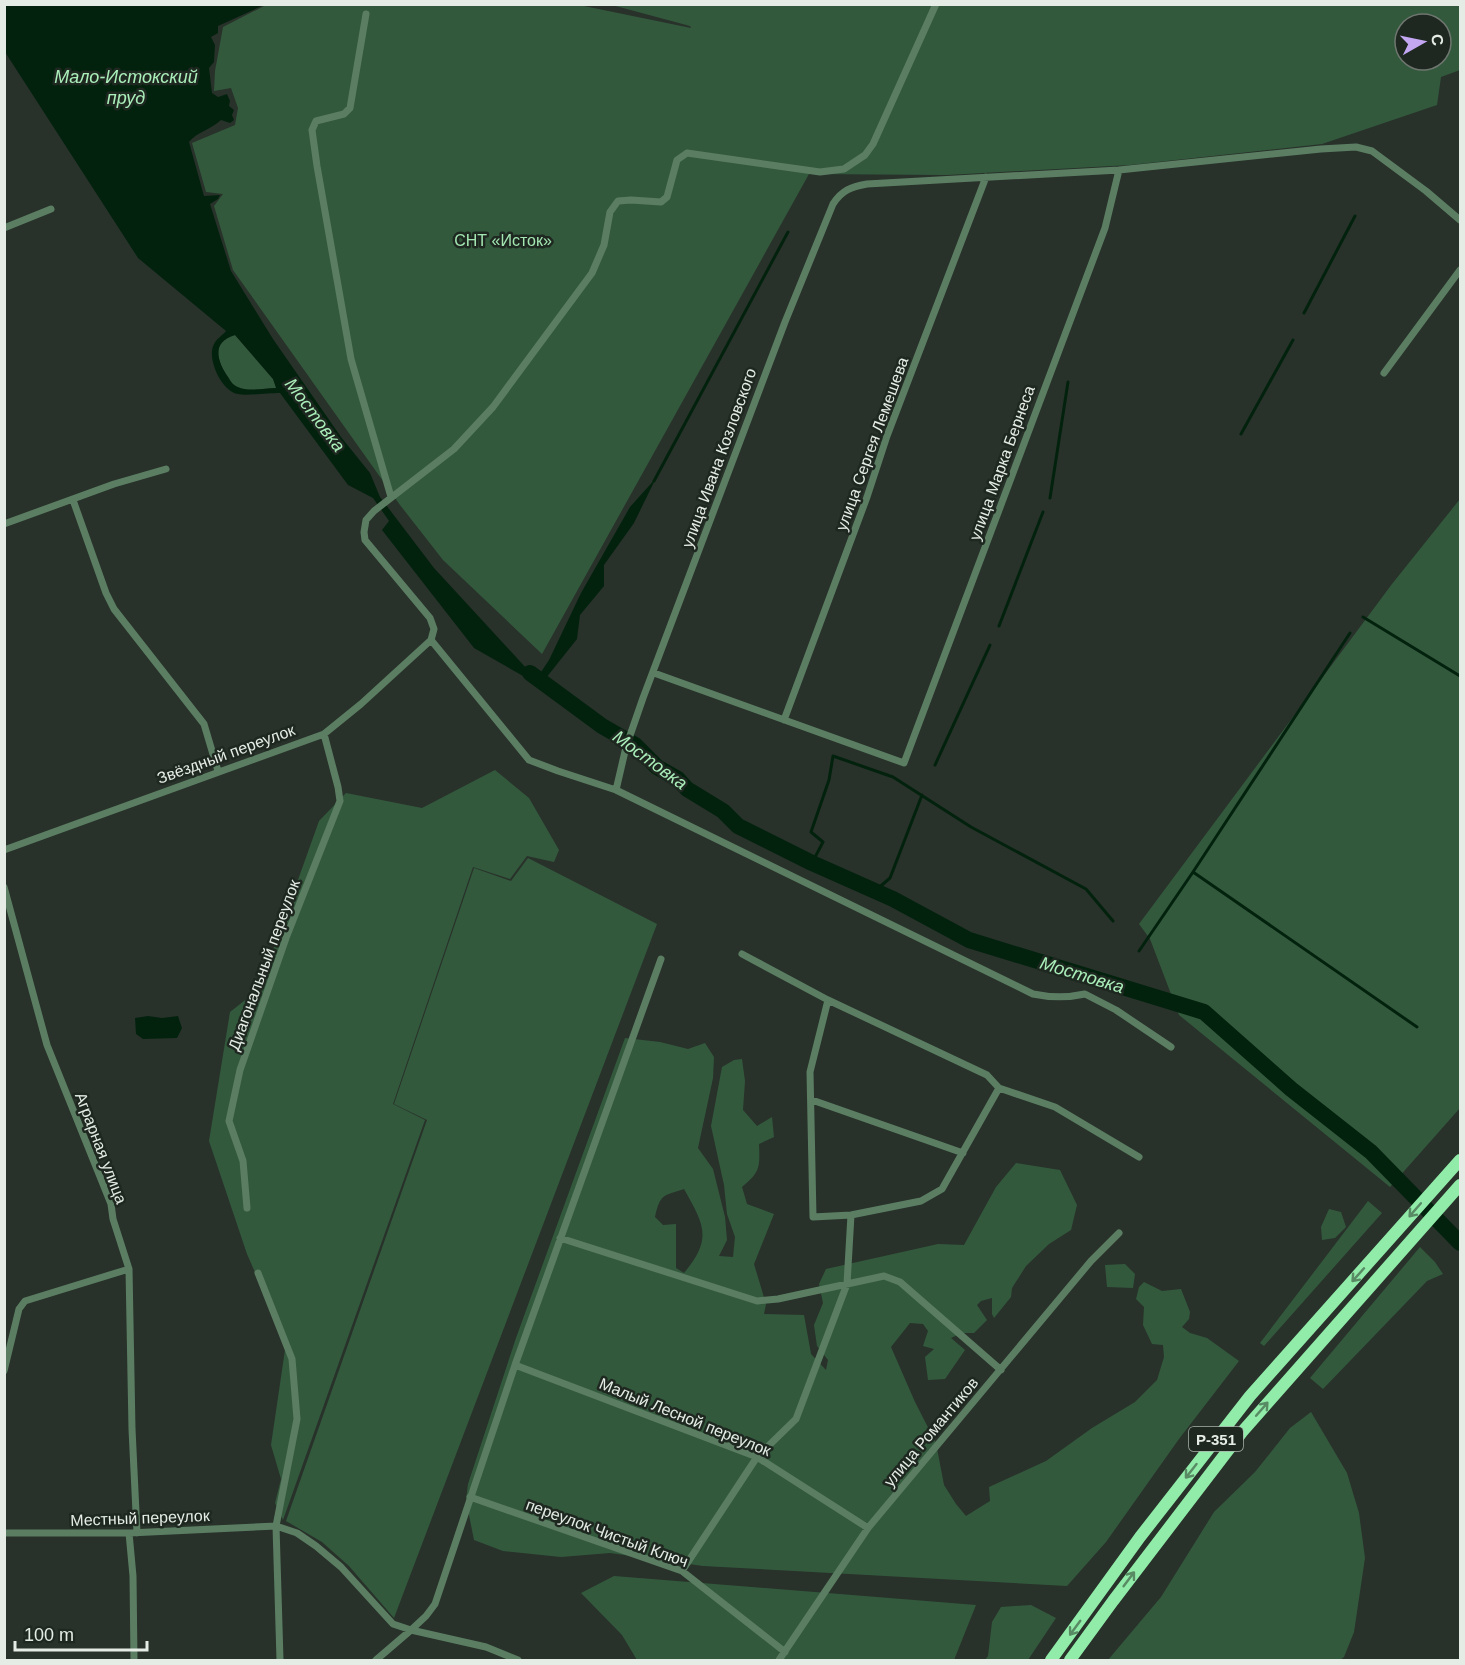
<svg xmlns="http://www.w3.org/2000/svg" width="1465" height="1665" font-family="Helvetica,sans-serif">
<rect width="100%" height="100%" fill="#28322a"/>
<path fill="#33593d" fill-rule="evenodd" d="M266,5H579L691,28L690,26L612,5H1460V70L1441,77L1437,105L1322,144L1130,165L947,175L809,174L542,654L443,560L400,505L233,270L214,206L223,194L206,192L192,143L235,125L238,108L231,88L214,91L215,71L223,27ZM1405,24H1441V60H1405Z
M235,335L273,379L277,388C265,388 248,392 238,388C233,386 231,382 228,377C217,361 211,342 235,335Z
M1460,499V1108L1390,1187L1179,1015L1150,939L1139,924L1392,584Z
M495,770L529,798L559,850L554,862L527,856L510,879L473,867L393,1104L425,1120L283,1520L275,1503L281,1479L271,1445L286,1343L247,1254L209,1141L230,1012L259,989L319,821L346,793L422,808Z
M528,858L657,924L394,1618L349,1566L322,1542L286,1521L427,1120L394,1104L474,868L511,881Z
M625,1038L660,1042L688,1049L705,1043L714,1057L713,1078L698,1148L713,1169L725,1217L727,1240L719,1256L733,1257L735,1237L727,1214L724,1185L711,1126L722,1067L734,1060L742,1059L745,1081L743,1110L757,1126L772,1117L774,1137L759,1144C760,1168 760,1172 742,1187L747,1204L774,1214L754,1264L766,1304L764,1314L804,1315L811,1354L826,1370L828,1360L817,1346L814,1325L823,1303L819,1284L826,1269L938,1244L964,1245L996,1187L1016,1163L1060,1170L1077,1205L1071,1230L1049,1244L1026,1266L1012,1288L1011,1297L994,1318L992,1314V1298L981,1301L977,1305L987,1320L974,1333H962L951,1338L965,1350L945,1379L928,1380L925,1357L934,1349L923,1346L928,1331L923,1324L910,1323L891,1347L915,1402L936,1443L944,1485L956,1504L966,1516L990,1501L989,1487L1046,1461L1092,1428L1135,1402L1157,1380L1164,1357L1163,1345L1152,1344L1143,1325L1144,1307L1136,1299L1139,1287L1144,1282L1162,1291L1181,1289L1190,1312L1189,1319L1182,1327L1190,1333L1207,1338L1239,1361L1179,1439L1106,1542L1067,1586L703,1566L610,1553L561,1557L503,1551L474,1540L466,1500L468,1484L516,1338ZM684,1189C704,1225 713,1238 684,1273L676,1268V1224L663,1225L655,1217C660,1194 663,1196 684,1189Z
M1368,1201L1382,1213L1264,1346L1260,1343Z
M1329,1209L1341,1212L1346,1227L1335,1238L1322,1240L1321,1227Z
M1420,1247L1435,1262L1443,1274L1427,1281L1323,1389L1310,1378Z
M1125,1264L1135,1274L1133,1288L1107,1287L1105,1265Z
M1311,1412L1347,1473L1359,1513L1365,1558L1354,1632L1344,1657L1340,1660H1108L1161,1597L1214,1512L1255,1472L1290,1428Z
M614,1576L976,1605L954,1660H637L622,1635L581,1593Z
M1031,1605L1056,1618L1028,1660H985L988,1656L992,1622L1001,1607Z"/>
<path fill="#03220e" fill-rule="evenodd" d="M5,5H264L218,26V33L211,37L215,45L214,62L209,68L212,93L218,97L227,94L230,101L229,106L234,110L232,115L234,120L230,123L221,120C212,129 197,132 189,142L204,196L220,195L218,199L210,204L231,271L273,339L341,437L370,473L380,497L434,568L527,669L539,675L549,660L581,593L630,507L656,478L634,523L604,565V586L580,615L577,639L546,678L547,686H535L523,676L474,648L382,530L389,521L373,498L348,485L280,393C269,393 246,396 238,394C222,392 206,358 214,344C216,339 223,335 226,331L138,258L5,52ZM235,335L273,379L276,388C265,388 248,392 238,387C233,385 231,382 228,377C217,361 211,342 235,335Z
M148,1016L162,1018L178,1016L182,1028L177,1038L143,1039L136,1034L135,1018Z"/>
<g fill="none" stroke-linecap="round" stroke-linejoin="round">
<path stroke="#03220e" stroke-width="3" d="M1304,313L1355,216
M1241,434L1293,340
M654,481L788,232
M1050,498L1068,382
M1363,617L1460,676
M999,626L1043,512
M935,765L990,645
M812,863L823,842L811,832L829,780L833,756L893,777L971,827L1086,889L1113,921
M1193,872L1350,633
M875,891L890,878L922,795
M1139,951L1193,872L1417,1027"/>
<path stroke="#03220e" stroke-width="16" d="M530,673L602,726L635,745L657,767L678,779L687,789L723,811L738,826L812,863L893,899L969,940L1204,1012L1291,1089L1371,1152L1460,1243"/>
<path stroke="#5b7e63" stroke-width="7" d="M366,14L350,108L344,114L316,121L312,130L317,166L351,359L391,497
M4,228L51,209
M1384,373L1460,270
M73,500L106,593L114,609L204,724L218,771
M4,524L114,484L166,469
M431,640L434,629L430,618L365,540L364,532L366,520L374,511L454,449L493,407L592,273L604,245L610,212L618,201L631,200L661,202L667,197L677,160L687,153L820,172L844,169L865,155L873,144L936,4
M431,640L529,760L558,771L616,790L1033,994C1052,998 1067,998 1085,994L1116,1010L1171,1047
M654,673L904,763L1105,228L1119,170
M784,720L867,497L887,436L986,177
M616,790L626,747L643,698L785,322L833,204C842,190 851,187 867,184L1119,170L1321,149L1356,147L1372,151L1426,191L1460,220
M4,850L324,734L361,704L431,640
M4,887L47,1045L111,1204L113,1219L129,1269L132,1429L137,1533
M742,954L828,1000L987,1075L999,1088L1055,1107L1139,1157
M828,1000L810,1072L813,1217L851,1215L921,1201L942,1189L999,1088
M812,1100L963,1153
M247,1208L243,1161L229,1121L240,1070L286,938L340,801L338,787L324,734
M560,1238L757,1301L778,1299L884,1276L900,1282L1001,1370
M258,1273L292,1359L297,1419L276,1526L280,1660
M515,1365L757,1457L868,1528
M4,1371L19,1309L25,1301L129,1269
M470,1497L682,1571L785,1652
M4,1533H129L276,1526L297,1533L316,1546L341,1567L393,1624L411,1630L426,1616L435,1604L515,1365L661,959
M129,1533L133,1576L134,1660
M682,1571L757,1457L796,1419L847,1284L851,1215
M376,1660L411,1630L486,1647L518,1660
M779,1660L868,1528L1091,1261L1119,1233"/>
<path stroke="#91eca9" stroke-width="12" d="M1051,1660L1140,1537L1250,1396L1460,1160
M1070,1660L1113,1601L1242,1432L1460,1185"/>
</g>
<defs><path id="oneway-shaft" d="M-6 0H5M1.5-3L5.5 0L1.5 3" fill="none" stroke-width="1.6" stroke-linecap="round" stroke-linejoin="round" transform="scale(1.5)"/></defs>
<g stroke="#588a64">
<use href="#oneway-shaft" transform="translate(1415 1210) rotate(131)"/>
<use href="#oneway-shaft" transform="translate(1358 1275) rotate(132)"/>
<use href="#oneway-shaft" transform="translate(1262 1409) rotate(-49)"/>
<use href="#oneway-shaft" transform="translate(1191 1471) rotate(128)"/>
<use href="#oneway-shaft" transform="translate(1129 1579) rotate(-53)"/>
<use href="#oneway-shaft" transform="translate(1075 1628) rotate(126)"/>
</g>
<g text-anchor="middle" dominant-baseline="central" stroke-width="5" stroke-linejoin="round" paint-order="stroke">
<rect fill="#1e2820" stroke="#a9b1ab" stroke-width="1.5" x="1189" y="1427" width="54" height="24" rx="4.5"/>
<g font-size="15" font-weight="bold" fill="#e5ece6">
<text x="1216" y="1439">Р-351</text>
</g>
<g font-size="16" fill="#a3e6b2" stroke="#1e2820">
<text x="503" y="240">СНТ «Исток»</text>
</g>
<g font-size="16" fill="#e5ece6" stroke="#1e2820">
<text transform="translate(872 444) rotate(-70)">улица Сергея Лемешева</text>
<text transform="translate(719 458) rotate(-70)">улица Ивана Козловского</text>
<text transform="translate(1002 463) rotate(-70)">улица Марка Бернеса</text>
<text transform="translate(226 754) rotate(-20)">Звёздный переулок</text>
<text transform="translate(264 965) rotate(-70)">Диагональный переулок</text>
<text transform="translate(101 1148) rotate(69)">Аграрная улица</text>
<text transform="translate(685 1417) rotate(22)">Малый Лесной переулок</text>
<text transform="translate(931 1432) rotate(-50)">улица Романтиков</text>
<text transform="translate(140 1518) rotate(-2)">Местный переулок</text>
<text transform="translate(607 1533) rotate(20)">переулок Чистый Ключ</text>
</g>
<g font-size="18" font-style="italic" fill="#aaeeba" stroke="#1e2820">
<text x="126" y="77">Мало-Истокский<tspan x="126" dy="21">пруд</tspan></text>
<text transform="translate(315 415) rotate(53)">Мостовка</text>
<text transform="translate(650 760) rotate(36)">Мостовка</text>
<text transform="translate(1082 975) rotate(17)">Мостовка</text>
</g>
</g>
<rect width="1465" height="1665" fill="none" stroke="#e5ece6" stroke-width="12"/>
<g transform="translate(1423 42) rotate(81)"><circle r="28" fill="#1e2820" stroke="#6e766f" stroke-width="1.5"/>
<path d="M0-4.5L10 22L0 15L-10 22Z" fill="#c3a7f2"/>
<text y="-9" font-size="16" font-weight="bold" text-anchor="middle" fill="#e5ece6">С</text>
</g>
<path d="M15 1641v9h132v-9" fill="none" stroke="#e5ece6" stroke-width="3"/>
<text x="24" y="1641" font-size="18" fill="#e5ece6" stroke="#1e2820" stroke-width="4.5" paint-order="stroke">100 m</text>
</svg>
